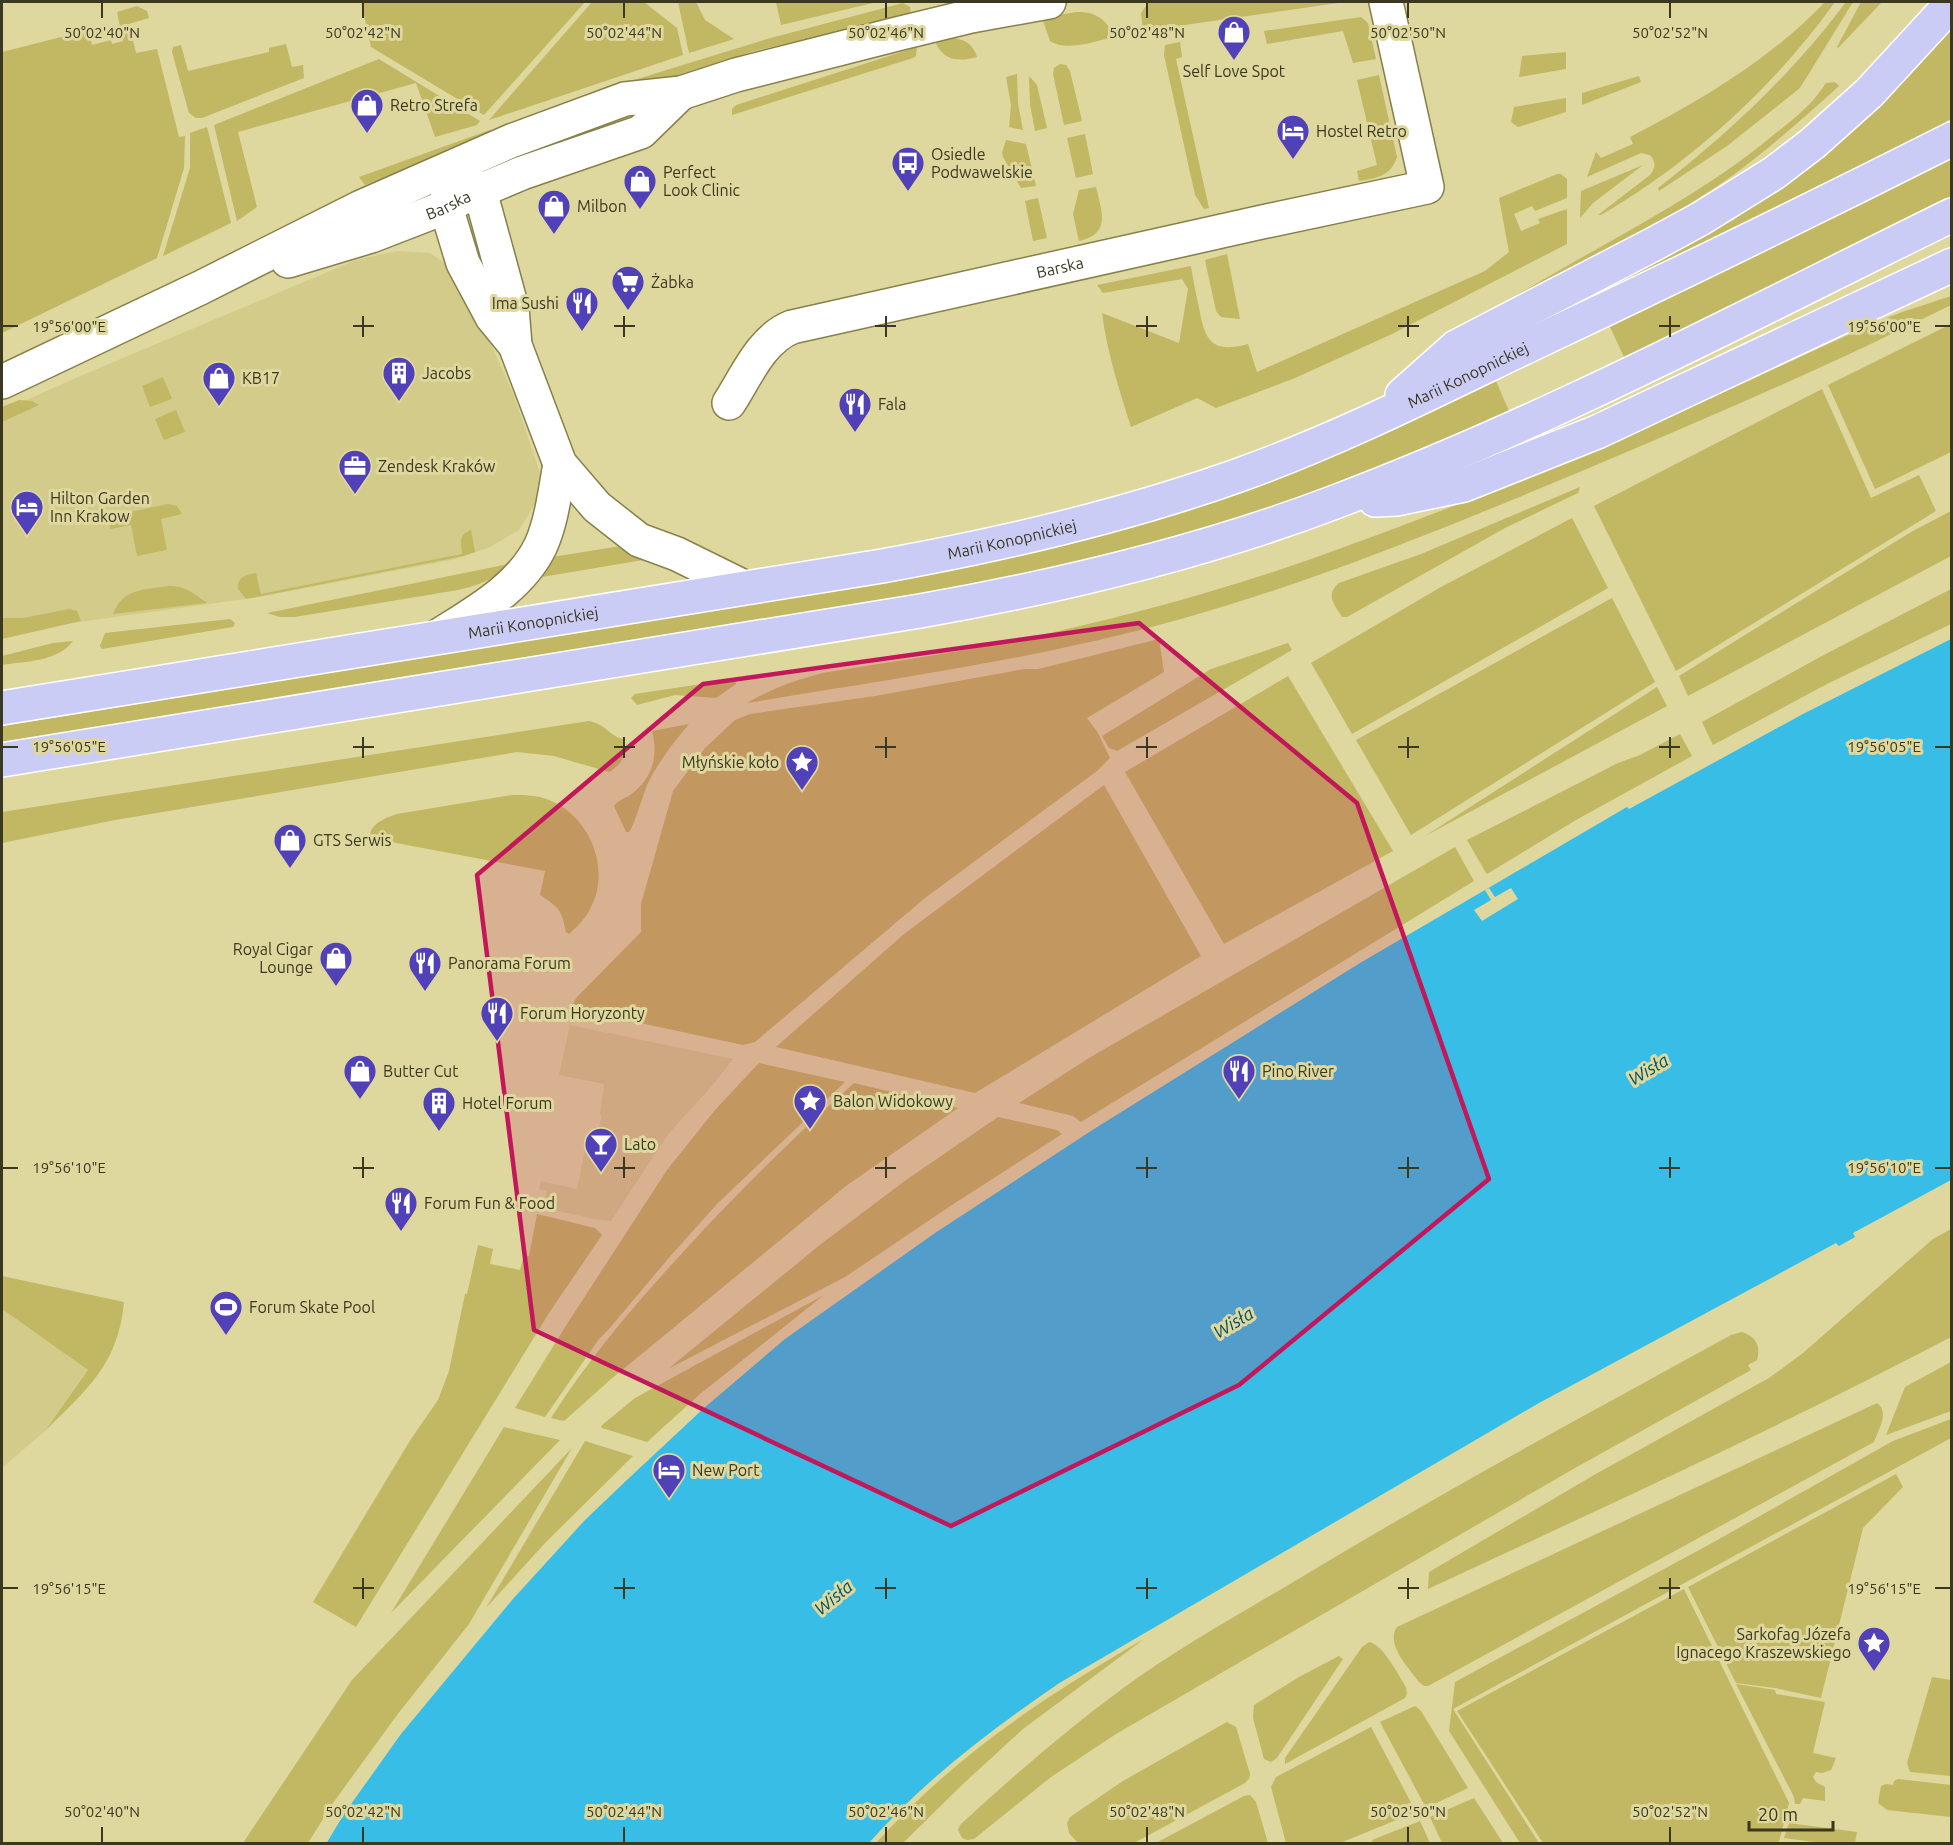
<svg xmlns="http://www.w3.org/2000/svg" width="1953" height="1845" font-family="Ubuntu,sans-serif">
<rect width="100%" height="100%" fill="#ded79e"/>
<path fill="#d3cb8a" d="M397,251L430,253L459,273L514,396L540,473L538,499L519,530L490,547L456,559L259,597L71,623L2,638V411L85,374L356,260Z
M570,1025L733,1059L711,1087L669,1133L611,1221L594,1219L545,1208L544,1206L547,1191L539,1189L541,1181L577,1189L588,1135L597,1137L602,1115H600L604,1084L559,1075Z
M2,1309L88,1370L45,1431L2,1468Z"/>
<path fill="#c2b762" d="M361,2H585L484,115L371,47Z
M592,2H644L677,28L683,55L489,120Z
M678,2H696L705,20L734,39L689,53Z
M776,2H877L781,25Z
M1149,2H1345L1143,31L1141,13Z
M1825,2H1835C1774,87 1692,162 1601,215H1598L1650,175C1656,167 1656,162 1650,155L1641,153L1587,177L1596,152L1601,158L1633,144L1630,137C1700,101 1771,59 1825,2Z
M1846,2H1853L1800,88L1727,146L1659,191L1658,188C1729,133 1792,74 1846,2Z
M1861,2H1882L1838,48L1837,47Z
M903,3L910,7L911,15L754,51L613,96L605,89L767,39Z
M137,6L147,11L149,18L129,24L136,53L157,49L179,137L185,136L184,168L157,258L2,333V52L89,30L92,45L111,40L112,44L123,41L117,12Z
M1076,12C1095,11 1107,19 1114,37C1095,41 1067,52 1050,41L1042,18Z
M1361,17L1368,23L1376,59L1353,63L1343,31L1267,44L1264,31Z
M1951,23L1952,119L1946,121L1948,125L1613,288L1611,286L1612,283L1733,220L1782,185Z
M954,38C967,40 973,45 977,57C959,62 944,61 935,42Z
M1180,42L1182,57L1176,59L1209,208L1204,209L1195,195L1164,55L1165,45Z
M286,44L292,67L303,65L304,78L202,118H196L189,113L172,52L173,47L181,45L188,71L269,52V48Z
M917,47L916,56L913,58L732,115V109L736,105Z
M1566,52V69L1519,77L1522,56Z
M379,59L480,121L477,125L435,137L416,83L238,132L257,207L237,221L214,125Z
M1060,64L1066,65L1070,71L1082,121L1064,125L1053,74L1054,68Z
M1017,74L1018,104L1023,130L1009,127L1011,105L1006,77Z
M1379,75L1397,157C1391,176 1377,178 1359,181L1357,171L1377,165L1357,80Z
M1029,76L1037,85L1047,128L1035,131L1030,104Z
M1639,76L1641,82L1582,105V93Z
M1835,82L1839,86C1799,122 1760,157 1716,187C1651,230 1581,264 1513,300L1512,298C1599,245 1692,202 1771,137C1792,120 1812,106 1826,83Z
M1566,98V112L1518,127L1511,122L1514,107Z
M207,127L231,223L163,256L190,168V133Z
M490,130H496L450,152L365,185L359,177Z
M1085,134L1093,174L1076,178L1067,138Z
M1006,140L1026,144L1036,186L1021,188L1003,157L1002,153Z
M1951,158V201L1624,357L1610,327L1860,201Z
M1643,165L1593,203L1580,218L1581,191Z
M1557,174H1561L1567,179V198L1535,211L1532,206L1514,214L1521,231L1540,223L1538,219L1567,209V244L1392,334L1295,378L1216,408L1197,398L1131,427C1119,389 1107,352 1102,313L1179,343L1188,289L1182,279L1103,293L1097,285L1191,266C1193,280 1196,294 1199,308C1205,340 1211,354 1248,344L1257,372L1485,271L1509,252L1499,198Z
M1096,187C1101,210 1112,234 1079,241L1073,214L1079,190Z
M1038,198L1047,238L1033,241L1025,201Z
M1227,254L1240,319L1221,317L1216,311L1205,260Z
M1951,296V305C1829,366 1703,420 1577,473C1447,527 1317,581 1181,619C1039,659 892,679 747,703C771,689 795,680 823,673C888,662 954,653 1018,640C1122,618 1225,590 1325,554C1454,508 1583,455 1709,399C1769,372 1828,343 1889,317C1909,309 1931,303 1951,296Z
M1951,324V452L1875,489L1828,385Z
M163,377L172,399L150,407L142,386Z
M1495,379L1510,413L1385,468L1231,524L992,585L2,746V726L895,581L975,566L1063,545L1218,500Z
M1822,389L1871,498L1919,475L1936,511L1676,671L1594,506Z
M19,400L32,401L39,405L2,422V407Z
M176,410L185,432L164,440L155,419Z
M1580,487L1578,493L1505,528L1347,617H1342C1334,604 1325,595 1339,583L1421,554Z
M168,504L177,506L182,514L161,519L167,550L137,556L131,525L110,529V522L114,517L120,514Z
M1951,511V556L1688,696L1679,676L1911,532Z
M1572,518L1608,588L1352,734L1311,663L1441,587Z
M471,530L475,552L463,556L246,599L238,589C237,576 247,575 256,573L261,594L462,554C461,543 458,535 471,530Z
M627,545L649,559L536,578L546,558Z
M514,563C495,578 482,585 458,590L295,617H280L267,613Z
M169,586C184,585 195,594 207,603L113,614C123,588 144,590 169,586Z
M1951,589V624L1827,684L1713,745L1702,722L1820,657Z
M1612,598L1655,682L1411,835L1356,740Z
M69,609L77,611L81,621L2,639V618H23Z
M230,619L235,623L233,627L102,649L100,646L105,633Z
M1159,639L1164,672L1087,718L1098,733L1110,758L1097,771L925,898L755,1042L743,1045L570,1008L577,997L641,932V904L673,791L705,748L735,720L750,714L875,696L1025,669H1038Z
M73,641C57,662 26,661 2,665V656L53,643Z
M1288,643L1292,650L1117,751L1109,748L1102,736L1211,669Z
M1288,676L1393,851L1224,944L1125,772Z
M735,679L736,684L716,698L675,695L637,705L631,698L635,694Z
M1657,687L1667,706L1425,836Z
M589,721C606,724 609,736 623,739C627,753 623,764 609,772L554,756L517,752L115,820L2,843V812Z
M689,724C673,743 659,761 648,783C643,794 634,827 629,832H626L614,806C618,800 624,799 630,795C652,780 659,756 652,731Z
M1680,734L1692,756L1576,820L1487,874L1486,873L1467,840L1618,763L1640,755Z
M1104,785L1201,956L975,1093L776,1047L904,934Z
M512,795C524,795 537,795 549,800C590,816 612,870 590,909C585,919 577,927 569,934L566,932C562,911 559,907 540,895L545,871L370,838C369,824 385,818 397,814Z
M1455,847L1474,881L1081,1122L1073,1116L1019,1103L1089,1058Z
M759,1063L845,1082L717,1204L667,1260L609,1329L599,1339L545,1417L515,1408L567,1324L667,1170L715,1110Z
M854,1083L958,1108L846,1186L610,1380L564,1421L551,1418C589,1358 636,1303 685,1250C738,1192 795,1136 854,1083Z
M998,1117L1057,1130L1062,1134L952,1205L845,1277L668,1369L821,1244L906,1180Z
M537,1214L595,1228L602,1235L549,1313L356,1627L313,1602L411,1439L438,1400L449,1371L465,1294H467L478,1245L493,1249L490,1264L520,1270L524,1255L529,1256Z
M1951,1229V1337C1780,1427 1604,1507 1428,1589L1429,1572L1594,1475L1769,1378L1803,1353L1933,1239Z
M2,1276L124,1302C118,1365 87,1389 45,1431L88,1370L2,1309Z
M824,1295L700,1394L647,1442L602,1428L601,1426L635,1398Z
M1742,1332C1756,1337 1761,1345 1757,1360L1748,1365L1751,1370L1575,1468L1116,1734L1051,1777L974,1839L967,1840L962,1838L958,1830L960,1825C1012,1777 1065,1731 1122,1689C1182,1645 1247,1610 1310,1572C1448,1489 1589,1413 1731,1335Z
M1951,1362V1411L1886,1435L1905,1387Z
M1877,1403C1890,1412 1878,1430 1874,1442L1428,1686H1424L1419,1682C1409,1668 1385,1644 1397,1627Z
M1951,1419V1438L1453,1709L1539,1843H1520L1449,1731L1455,1682L1712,1543L1893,1441Z
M504,1427L560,1440L391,1613Z
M585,1441L633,1456L546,1542L486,1608Z
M572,1448L469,1624L397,1715L333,1803L308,1843H243L352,1680Z
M1896,1474L1903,1487L1863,1528L1821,1698L1775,1688L1736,1683L1688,1587Z
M1684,1589L1789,1803L1779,1842L1783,1843H1543L1457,1711Z
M1144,1639L1023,1729L964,1783L903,1843H876C956,1755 1042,1698 1144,1639Z
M1369,1642C1384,1645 1398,1675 1406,1687L1407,1694L1405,1698L1285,1764V1758L1362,1647Z
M1339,1656L1343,1659L1277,1758L1271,1762L1264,1759L1253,1718L1254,1705L1299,1677Z
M1932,1677L1951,1680V1776L1910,1772L1907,1763Z
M1736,1684L1775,1690L1776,1694L1825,1702L1813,1753L1836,1758L1831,1770L1822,1773L1816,1772L1813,1777L1816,1782L1825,1787V1801L1803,1798L1800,1804H1795L1794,1797Z
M1415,1706L1421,1711L1468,1788L1426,1808L1380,1722Z
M1227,1722L1236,1727L1250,1774L1249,1779L1245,1783L1134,1843H1078L1069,1833L1067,1823L1070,1817L1123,1781Z
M1371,1727L1416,1812L1340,1843H1286L1271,1787L1276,1777Z
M1898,1779L1951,1785V1817L1887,1810L1878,1803L1881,1786L1886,1784L1893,1785L1894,1781Z
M1250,1795L1256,1802L1268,1843H1156L1244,1796Z
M1474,1798L1503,1843H1442L1430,1817Z
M1420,1821L1430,1843H1373L1372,1840Z
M1789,1823L1857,1832L1855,1843H1822L1784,1838Z"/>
<path fill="#38bee6" d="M1951,639V1180L1853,1233L1855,1237L1839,1246L1836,1243L1539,1403L1061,1682C992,1729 924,1780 869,1843L326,1844L344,1814L401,1734L513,1599L585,1520L628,1479L704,1408L785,1339L935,1233L1094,1129L1360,963L1627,807L1629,809L1803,714Z"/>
<path fill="#ded79e" d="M1489,888L1495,897L1511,888L1518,899L1482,921L1474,910L1491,900L1485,890Z"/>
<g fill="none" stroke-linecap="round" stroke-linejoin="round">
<defs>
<g id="street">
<path d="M452,168L480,191L512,308L515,345L560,464L597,507L639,540L677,554L746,588"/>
<path d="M449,187L446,207L463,263L492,317L515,345"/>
<path id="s1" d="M288,261L371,236L446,207L458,200L522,173L641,132L681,93"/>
<path d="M2,382L200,288L361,207L511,141L625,99L681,93L736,75L901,33L971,16L1049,2"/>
<path id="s2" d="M729,403C746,377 761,339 792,327L1262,222L1427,187L1386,2"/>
<path d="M435,638C474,613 521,588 541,545C552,520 555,491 560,464"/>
</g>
<g id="primary">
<path d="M1402,395L1456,347L1654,244L1700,219L1774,173L1812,144L1869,93L1952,3"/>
<path d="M1375,500L1396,499L1464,485L1597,432L1952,265"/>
<path id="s3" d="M2,708L882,566C1005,544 1125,516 1242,474C1342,438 1438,389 1534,343C1674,277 1813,209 1952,139"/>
<path d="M2,760L920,611C1062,586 1201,553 1335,502C1547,422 1748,315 1952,215"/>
</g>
</defs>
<use href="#street" stroke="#87804a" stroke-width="36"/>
<use href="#primary" stroke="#fff" stroke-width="36"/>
<use href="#street" stroke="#fff" stroke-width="33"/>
<use href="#primary" stroke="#cbccf6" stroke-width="33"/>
</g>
<path fill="#c2185b" fill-opacity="0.2" stroke="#c2185b" stroke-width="4.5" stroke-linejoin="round" d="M1139,623L1357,803L1489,1179L1239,1385L951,1526L534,1330L477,875L703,684Z"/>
<path fill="none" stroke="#3b3821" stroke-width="2" d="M102,3V18M363,3V18M624,3V18M886,3V18M1147,3V18M1408,3V18M1670,3V18M363,316V337M624,316V337M886,316V337M1147,316V337M1408,316V337M1670,316V337M3,326H18M353,326H374M614,326H635M875,326H896M1136,326H1157M1398,326H1419M1659,326H1680M1935,326H1950M363,737V758M624,737V758M886,737V758M1147,737V758M1408,737V758M1670,737V758M3,747H18M353,747H374M614,747H635M875,747H896M1136,747H1157M1398,747H1419M1659,747H1680M1935,747H1950M363,1157V1178M624,1157V1178M886,1157V1178M1147,1157V1178M1408,1157V1178M1670,1157V1178M3,1168H18M353,1168H374M614,1168H635M875,1168H896M1136,1168H1157M1398,1168H1419M1659,1168H1680M1935,1168H1950M363,1578V1599M624,1578V1599M886,1578V1599M1147,1578V1599M1408,1578V1599M1670,1578V1599M3,1588H18M353,1588H374M614,1588H635M875,1588H896M1136,1588H1157M1398,1588H1419M1659,1588H1680M1935,1588H1950M102,1827V1842M363,1827V1842M624,1827V1842M886,1827V1842M1147,1827V1842M1408,1827V1842M1670,1827V1842"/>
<defs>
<symbol id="shop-pin" viewBox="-11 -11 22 30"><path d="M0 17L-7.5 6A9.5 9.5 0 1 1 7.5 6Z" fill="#5041b9" stroke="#ded79e"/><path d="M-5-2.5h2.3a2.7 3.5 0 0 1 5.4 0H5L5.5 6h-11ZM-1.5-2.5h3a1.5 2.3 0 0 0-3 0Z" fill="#fff"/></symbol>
<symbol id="hotel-pin" viewBox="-11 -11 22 30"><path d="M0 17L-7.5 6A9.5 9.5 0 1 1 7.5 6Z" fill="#5041b9" stroke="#ded79e"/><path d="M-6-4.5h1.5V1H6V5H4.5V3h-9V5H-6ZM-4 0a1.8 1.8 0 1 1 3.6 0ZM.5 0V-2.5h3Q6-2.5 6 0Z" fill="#fff"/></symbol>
<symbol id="bus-pin" viewBox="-11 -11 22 30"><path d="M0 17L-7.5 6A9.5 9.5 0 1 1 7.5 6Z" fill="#5041b9" stroke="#ded79e"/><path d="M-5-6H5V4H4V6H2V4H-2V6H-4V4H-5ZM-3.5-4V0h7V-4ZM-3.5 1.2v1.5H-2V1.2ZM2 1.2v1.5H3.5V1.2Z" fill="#fff"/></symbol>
<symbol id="supermarket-pin" viewBox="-11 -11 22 30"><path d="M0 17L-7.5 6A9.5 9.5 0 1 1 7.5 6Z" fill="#5041b9" stroke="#ded79e"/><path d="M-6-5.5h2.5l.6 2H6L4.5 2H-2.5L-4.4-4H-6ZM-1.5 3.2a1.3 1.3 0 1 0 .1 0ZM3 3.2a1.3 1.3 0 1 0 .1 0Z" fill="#fff"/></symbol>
<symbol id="restaurant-pin" viewBox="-11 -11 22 30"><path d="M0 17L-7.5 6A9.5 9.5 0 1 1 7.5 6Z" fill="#5041b9" stroke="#ded79e"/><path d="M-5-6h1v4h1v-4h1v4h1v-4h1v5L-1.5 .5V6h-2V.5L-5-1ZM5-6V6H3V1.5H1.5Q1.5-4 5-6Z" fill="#fff"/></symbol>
<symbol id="building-pin" viewBox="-11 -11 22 30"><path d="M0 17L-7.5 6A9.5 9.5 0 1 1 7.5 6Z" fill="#5041b9" stroke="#ded79e"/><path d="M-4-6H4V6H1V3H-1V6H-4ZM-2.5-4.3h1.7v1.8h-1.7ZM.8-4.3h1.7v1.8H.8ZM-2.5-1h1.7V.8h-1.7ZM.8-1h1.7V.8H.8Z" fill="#fff"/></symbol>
<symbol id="office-pin" viewBox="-11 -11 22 30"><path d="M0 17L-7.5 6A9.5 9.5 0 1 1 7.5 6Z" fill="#5041b9" stroke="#ded79e"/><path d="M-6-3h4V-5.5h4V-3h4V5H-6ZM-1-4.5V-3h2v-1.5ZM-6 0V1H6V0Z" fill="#fff"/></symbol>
<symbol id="sight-pin" viewBox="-11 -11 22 30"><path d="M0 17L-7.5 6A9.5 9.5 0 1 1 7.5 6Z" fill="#5041b9" stroke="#ded79e"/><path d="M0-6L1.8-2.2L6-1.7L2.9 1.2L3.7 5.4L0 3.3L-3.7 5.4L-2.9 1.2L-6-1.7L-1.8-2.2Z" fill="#fff"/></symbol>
<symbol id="bar-pin" viewBox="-11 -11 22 30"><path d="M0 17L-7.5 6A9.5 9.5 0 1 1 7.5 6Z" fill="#5041b9" stroke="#ded79e"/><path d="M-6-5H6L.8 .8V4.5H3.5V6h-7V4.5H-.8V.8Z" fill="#fff"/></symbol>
<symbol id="stadium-pin" viewBox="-11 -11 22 30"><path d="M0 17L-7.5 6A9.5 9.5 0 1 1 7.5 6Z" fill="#5041b9" stroke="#ded79e"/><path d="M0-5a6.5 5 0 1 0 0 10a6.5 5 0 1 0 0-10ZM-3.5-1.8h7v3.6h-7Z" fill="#fff"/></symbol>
</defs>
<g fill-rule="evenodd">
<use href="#shop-pin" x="1215" y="13" width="38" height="52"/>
<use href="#shop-pin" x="348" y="86" width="38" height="52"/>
<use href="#hotel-pin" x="1274" y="112" width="38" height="52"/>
<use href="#bus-pin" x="889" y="144" width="38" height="52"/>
<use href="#shop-pin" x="621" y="162" width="38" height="52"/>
<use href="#shop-pin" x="535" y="187" width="38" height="52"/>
<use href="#supermarket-pin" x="609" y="263" width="38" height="52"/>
<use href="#restaurant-pin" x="563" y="284" width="38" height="52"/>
<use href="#building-pin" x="380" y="354" width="38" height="52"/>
<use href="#shop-pin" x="200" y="359" width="38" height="52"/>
<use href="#restaurant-pin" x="836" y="385" width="38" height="52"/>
<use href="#office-pin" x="336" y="447" width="38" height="52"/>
<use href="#hotel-pin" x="8" y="488" width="38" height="52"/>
<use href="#sight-pin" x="783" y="743" width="38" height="52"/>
<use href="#shop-pin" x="271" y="821" width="38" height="52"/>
<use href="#shop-pin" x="317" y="939" width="38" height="52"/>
<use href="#restaurant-pin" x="406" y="944" width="38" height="52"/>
<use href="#restaurant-pin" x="478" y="994" width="38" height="52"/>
<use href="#shop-pin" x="341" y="1052" width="38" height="52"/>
<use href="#restaurant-pin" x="1220" y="1052" width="38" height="52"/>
<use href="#sight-pin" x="791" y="1082" width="38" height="52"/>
<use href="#building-pin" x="420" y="1084" width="38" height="52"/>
<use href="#bar-pin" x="582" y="1125" width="38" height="52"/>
<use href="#restaurant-pin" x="382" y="1184" width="38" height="52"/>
<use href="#stadium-pin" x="207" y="1288" width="38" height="52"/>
<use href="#hotel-pin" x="650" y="1451" width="38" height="52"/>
<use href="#sight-pin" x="1855" y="1624" width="38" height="52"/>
</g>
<g text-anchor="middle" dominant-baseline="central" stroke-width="6" stroke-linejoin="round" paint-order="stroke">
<g font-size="16" fill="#3b3821" stroke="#ded79e" text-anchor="start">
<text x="1234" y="71" text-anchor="middle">Self Love Spot</text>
<text x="390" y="105">Retro Strefa</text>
<text x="1316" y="131">Hostel Retro</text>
<text x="931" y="154">Osiedle<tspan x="931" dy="18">Podwawelskie</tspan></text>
<text x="663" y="172">Perfect<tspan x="663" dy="18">Look Clinic</tspan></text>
<text x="577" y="206">Milbon</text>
<text x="651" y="282">Żabka</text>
<text x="559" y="303" text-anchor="end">Ima Sushi</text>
<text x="422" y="373">Jacobs</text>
<text x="242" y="378">KB17</text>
<text x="878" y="404">Fala</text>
<text x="378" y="466">Zendesk Kraków</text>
<text x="50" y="498">Hilton Garden<tspan x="50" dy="18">Inn Krakow</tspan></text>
<text x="779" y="762" text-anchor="end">Młyńskie koło</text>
<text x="313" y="840">GTS Serwis</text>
<text x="313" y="949" text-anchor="end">Royal Cigar<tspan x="313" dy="18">Lounge</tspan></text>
<text x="448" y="963">Panorama Forum</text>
<text x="520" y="1013">Forum Horyzonty</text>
<text x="383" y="1071">Butter Cut</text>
<text x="1262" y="1071">Pino River</text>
<text x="833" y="1101">Balon Widokowy</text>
<text x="462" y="1103">Hotel Forum</text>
<text x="624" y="1144">Lato</text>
<text x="424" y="1203">Forum Fun &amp; Food</text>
<text x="249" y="1307">Forum Skate Pool</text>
<text x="692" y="1470">New Port</text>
<text x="1851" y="1634" text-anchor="end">Sarkofag Józefa<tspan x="1851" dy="18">Ignacego Kraszewskiego</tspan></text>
</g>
<g font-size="16" fill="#3b3821" stroke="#ded79e">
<text stroke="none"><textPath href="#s1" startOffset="170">Barska</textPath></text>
<text stroke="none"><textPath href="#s2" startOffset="375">Barska</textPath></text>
<text stroke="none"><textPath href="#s3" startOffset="1510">Marii Konopnickiej</textPath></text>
<text stroke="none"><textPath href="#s3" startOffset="1024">Marii Konopnickiej</textPath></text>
<text stroke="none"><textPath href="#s3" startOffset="538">Marii Konopnickiej</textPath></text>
</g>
<g font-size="18" font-style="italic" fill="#025166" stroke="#ded79e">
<text transform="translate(1648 1069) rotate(-31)">Wisła</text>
<text transform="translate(1233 1322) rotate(-31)">Wisła</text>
<text transform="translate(833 1597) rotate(-39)">Wisła</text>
</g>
</g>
<g font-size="15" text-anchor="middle" fill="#3b3821" stroke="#ded79e" stroke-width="6" stroke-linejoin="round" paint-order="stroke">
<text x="102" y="38">50°02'40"N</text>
<text x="363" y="38">50°02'42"N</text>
<text x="624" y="38">50°02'44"N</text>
<text x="886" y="38">50°02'46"N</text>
<text x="1147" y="38">50°02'48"N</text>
<text x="1408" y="38">50°02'50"N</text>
<text x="1670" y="38">50°02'52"N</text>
<text x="1884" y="332">19°56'00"E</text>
<text x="69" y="332">19°56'00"E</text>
<text x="1884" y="752">19°56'05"E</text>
<text x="69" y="752">19°56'05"E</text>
<text x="1884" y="1173">19°56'10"E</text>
<text x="69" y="1173">19°56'10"E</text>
<text x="69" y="1594">19°56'15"E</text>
<text x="1884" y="1594">19°56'15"E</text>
<text x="102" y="1817">50°02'40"N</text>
<text x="363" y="1817">50°02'42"N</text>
<text x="624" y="1817">50°02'44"N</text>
<text x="886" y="1817">50°02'46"N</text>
<text x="1147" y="1817">50°02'48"N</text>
<text x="1408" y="1817">50°02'50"N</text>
<text x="1670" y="1817">50°02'52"N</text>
</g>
<rect width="1953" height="1845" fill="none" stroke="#3b3821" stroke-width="6"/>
<path d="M1749 1821v9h84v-9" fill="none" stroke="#3b3821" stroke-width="3"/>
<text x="1758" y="1821" font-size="18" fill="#3b3821" stroke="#ded79e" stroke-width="4.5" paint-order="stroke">20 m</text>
</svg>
